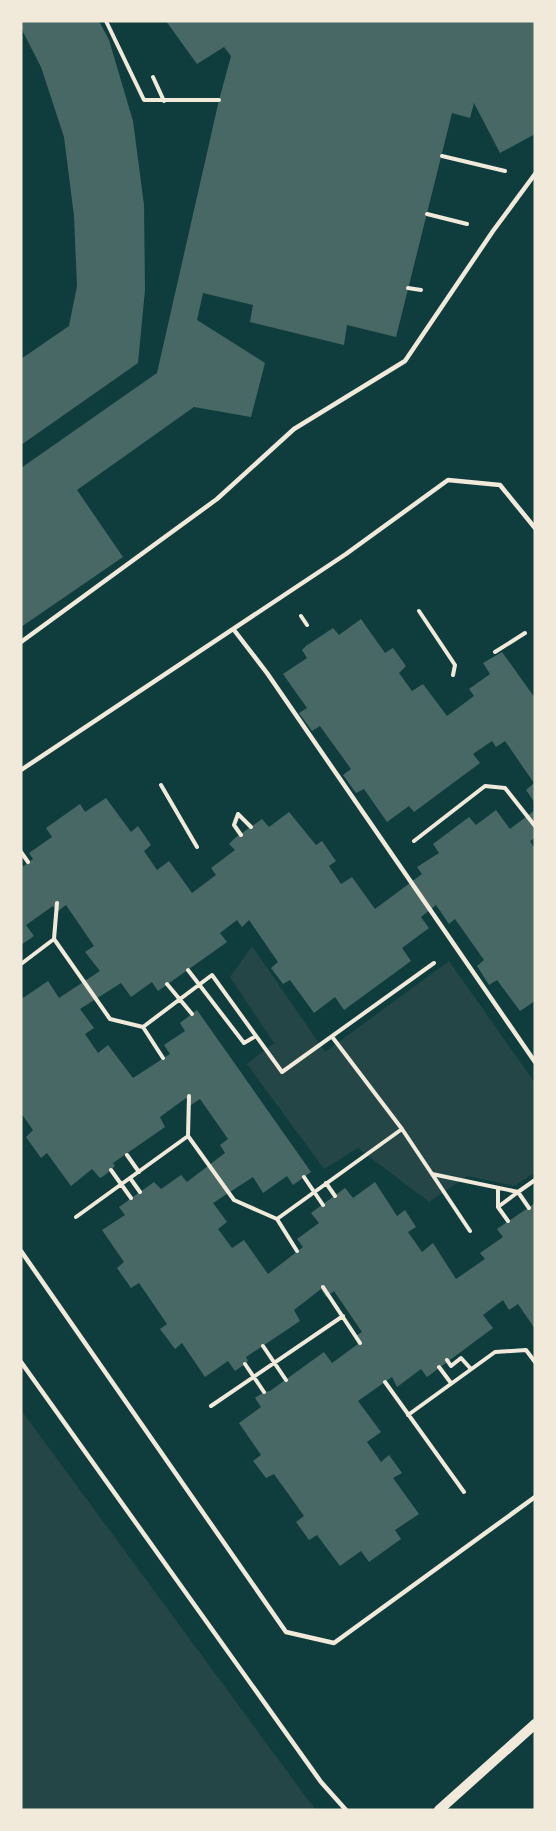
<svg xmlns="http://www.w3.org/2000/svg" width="556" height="1831" font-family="'Sofia Sans Condensed',sans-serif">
<rect width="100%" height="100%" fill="#0f3d3e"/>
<path fill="#244646" d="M252,946L325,1052L449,961L535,1083V1172L515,1186L467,1176L429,1202L358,1148L324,1169L247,1064L274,1043L230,977Z
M21,1410L306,1797L316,1810H21Z"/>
<path fill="#486865" d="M21,21H99L109,40L133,121L144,205L145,290L138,363L21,445V359L69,326L77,286L74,216L64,137L41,67L21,28Z
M166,21H535V134L500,153L474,103L470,118L452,113L396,337L347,325L344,345L250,322L253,305L203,293L197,320L265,363L251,417L194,407L77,490L123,557L21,627V468L157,373L219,100L231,56L224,47L197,64Z
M361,619L385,653L393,648L406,666L399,673L412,691L423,684L447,716L474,696L469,689L490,674L483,663L502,652L535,698V803L526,790L534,783L505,741L496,747L492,741L473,754L480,763L414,812L409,806L387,822L364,789L356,793L343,775L351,769L320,726L312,731L299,713L307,708L283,674L307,658L302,650L306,646L333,628L339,635Z
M106,798L131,832L138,826L151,845L144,851L157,870L169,861L192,893L216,875L211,868L235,850L229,844L235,838L262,819L269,827L289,812L316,845L322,841L336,861L329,866L341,884L352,877L375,909L422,874L417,867L439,853L433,844L469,817L476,825L496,810L510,829L535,810V838L530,841L535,849V1001L520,1011L497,980L489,985L477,966L484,960L455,919L449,924L436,905L421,917L429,928L402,948L411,961L344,1010L335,997L314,1013L290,980L283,984L271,968L278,962L249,920L242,927L237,920L220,933L227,942L158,991L152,982L131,997L121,983L80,1009L94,1028L85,1034L98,1053L108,1045L133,1078L170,1054L164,1045L185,1031L180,1023L197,1010L311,1172L293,1185L287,1176L263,1193L253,1177L213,1203L227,1222L218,1229L232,1248L244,1240L268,1274L303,1247L297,1239L319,1223L311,1213L345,1188L353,1198L375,1182L397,1216L405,1210L416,1227L408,1232L422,1252L433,1243L456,1279L485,1259L480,1253L503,1237L497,1229L535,1203V1329L518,1304L509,1310L503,1300L483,1315L493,1328L427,1377L421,1369L397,1387L392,1377L358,1401L381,1432L367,1442L381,1462L389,1455L402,1473L393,1478L419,1514L395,1530L401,1539L369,1562L361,1551L340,1566L317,1535L309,1540L296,1522L304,1516L274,1474L266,1478L253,1461L261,1455L239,1423L261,1407L255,1398L264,1392L270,1391L324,1352L332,1363L358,1344L354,1337L362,1332L334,1291L326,1297L321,1289L294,1310L300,1321L246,1357L248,1361L245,1364L235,1371L228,1361L205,1377L182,1343L175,1349L160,1329L167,1324L139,1283L131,1288L117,1268L124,1262L102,1230L125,1215L119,1207L154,1182L161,1189L181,1175L187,1182L225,1153L220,1145L228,1139L200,1099L191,1105L186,1098L160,1117L165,1127L113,1163L115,1166L105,1175L100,1178L92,1169L71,1186L47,1153L41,1158L26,1137L33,1130L21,1113V995L23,998L48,981L59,998L100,971L85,952L94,946L66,905L57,912L53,906L26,925L34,936L21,945V868L33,859L29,853L52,837L46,828L80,804L85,812Z"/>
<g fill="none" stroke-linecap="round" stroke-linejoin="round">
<path stroke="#f1e9da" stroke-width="4" d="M106,21L144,100H219
M153,77L164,101
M442,156L505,171
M427,214L467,224
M408,288L421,290
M419,611L455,665L453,675
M301,616L307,625
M495,652L525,633
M161,785L197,847
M241,835L234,825L238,814L251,827
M414,841L485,786L505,788L535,826
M21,852L28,862
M57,903L54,939L110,1019L143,1027L163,1058
M21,964L54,939
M188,970L244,1043L256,1036
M167,984L192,1014
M143,1027L212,975L282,1072L434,963
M333,1038L402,1129L470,1231
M189,1096L188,1136L234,1200L277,1219L297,1251
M127,1155L139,1172
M111,1170L131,1198
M432,1174L518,1192L535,1180
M304,1177L323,1205
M130,1178L140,1192
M326,1183L335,1196
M498,1189V1207L508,1221
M498,1207L518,1192L529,1208
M76,1217L188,1136
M277,1219L402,1129
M323,1287L360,1343
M263,1346L286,1380
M447,1360L451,1366L461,1358L471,1369
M245,1364L264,1392
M439,1367L451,1383
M385,1382L464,1492
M211,1406L343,1316
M408,1415L495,1352L526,1350L535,1362"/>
<path stroke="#f1e9da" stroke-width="4.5" d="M234,630L267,673L535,1062
M21,642L217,499L294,429L405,361L493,231L535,174
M21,770L346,554L448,480L500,485L535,528
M21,1251L286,1632L334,1643L535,1497
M21,1362L321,1782L346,1810"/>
<path stroke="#f1e9da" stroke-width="10" d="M439,1810L535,1724"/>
</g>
<rect width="556" height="1831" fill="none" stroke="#f1e9da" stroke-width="45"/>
</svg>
